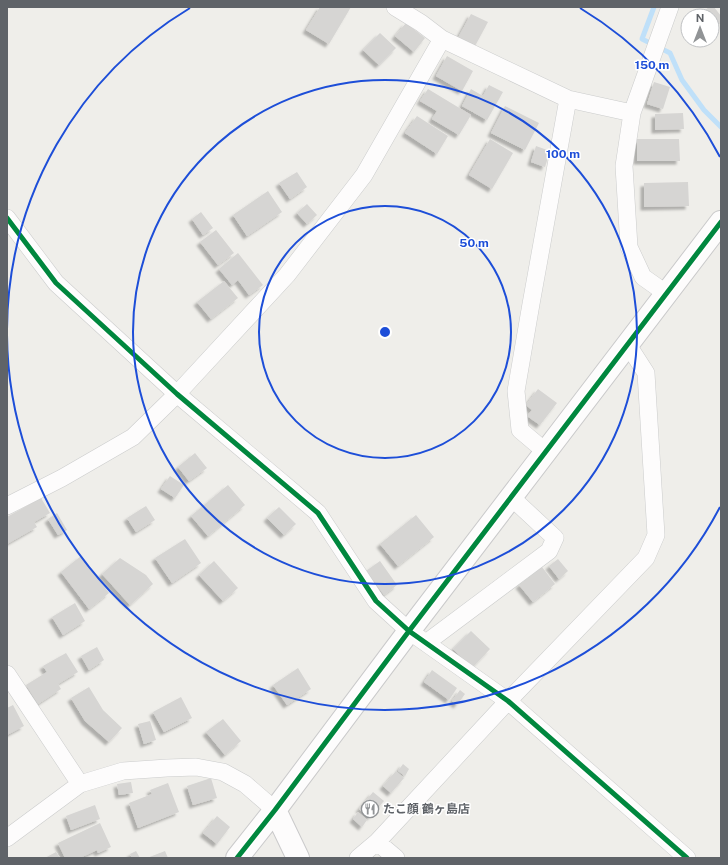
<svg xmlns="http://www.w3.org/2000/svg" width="728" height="865" font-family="'Public Sans','Noto Sans JP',sans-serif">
<defs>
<filter id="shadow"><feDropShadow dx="-3.5" dy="3.5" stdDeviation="1" flood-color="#0004"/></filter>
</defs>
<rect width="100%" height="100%" fill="#efeeea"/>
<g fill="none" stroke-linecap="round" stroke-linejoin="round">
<path stroke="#bfe0f9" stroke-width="5" d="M654,7L642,39L670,53L682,80L704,110L721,127"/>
</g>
<path fill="#d6d5d3" filter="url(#shadow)" d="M320,7H351L329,44L306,30Z
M709,7H714L721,16V23L712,30V16H698Z
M471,14L488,22L475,46L458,38Z
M406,23L425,38L414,52L395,36Z
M380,33L396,48L379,65L363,50Z
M447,56L473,71L462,91L436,76Z
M654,82L670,87L663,109L647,104Z
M489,85L503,92L487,120L462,106L471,89L483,96Z
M428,89L471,115L459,135L432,119L437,111L420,101Z
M505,106L539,123L525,150L491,133Z
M683,113L684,129L655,130V114Z
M417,116L448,136L437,154L405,133Z
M490,139L513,153L492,189L469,175Z
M637,139H679L680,161H637Z
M536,146L550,151L545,167L531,162Z
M297,172L307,187L290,199L279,183Z
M688,182L689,206L644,207V183Z
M268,191L282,212L247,236L233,215Z
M307,204L317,215L307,224L297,213Z
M201,212L213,228L203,235L192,219Z
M216,230L234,253L218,265L200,242Z
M238,253L263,285L249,295L238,280L232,285L219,269Z
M224,281L238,298L211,319L197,302Z
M538,389L557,403L540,425L527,416L532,410L526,405Z
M195,453L207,468L189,481L178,467Z
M170,476L184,485L175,498L161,489Z
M228,485L245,505L208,536L191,516Z
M41,498L50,513L34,522L37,527L7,544V517Z
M146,506L155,520L136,532L127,518Z
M279,507L296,524L284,535L267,518Z
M57,513L67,530L58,535L48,519Z
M416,515L434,537L398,566L380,544Z
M185,539L201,563L172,583L155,558Z
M81,556L109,593L89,609L61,572Z
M120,558L146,575L153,584L130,605L102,574Z
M558,559L568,571L559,579L549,566Z
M214,561L238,588L223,601L199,575Z
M380,561L397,585L384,595L366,571Z
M542,567L555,584L533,602L519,585Z
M75,603L85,621L63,635L52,617Z
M471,631L490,649L472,668L453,649Z
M97,647L104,660L89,670L81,656Z
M66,653L78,672L58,684L61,689L38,704L26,685L47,672L43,666Z
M298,668L311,689L287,705L273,685Z
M432,670L457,688L449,700L424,682Z
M89,687L103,710L122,728L109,742L85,721L71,698Z
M460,690L465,694L457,705L452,701Z
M181,697L192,718L164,732L153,712Z
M13,705L24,726L7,735V708Z
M223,719L241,741L225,755L206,732Z
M150,721L156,740L144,744L138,724Z
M403,764L409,769L405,776L398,771Z
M396,771L404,778L391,793L383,786Z
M211,778L217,798L193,805L187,786Z
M131,782L133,793L119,795L117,784Z
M168,783L179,812L138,828L129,803L152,794L150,790Z
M373,792L384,801L370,817L359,809Z
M95,805L100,819L71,830L66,816Z
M358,812L367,820L362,827L353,819Z
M217,816L230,827L217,844L203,833Z
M100,823L111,847L98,853L97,850L82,857L83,858H65L58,843Z
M136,851L140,858H132L130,854Z
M165,851L168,858H147Z
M56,852L60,858H45Z"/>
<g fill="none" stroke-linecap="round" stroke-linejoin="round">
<defs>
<path id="street" d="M395,7L421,23L442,39L568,99L632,113
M7,218L56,283L177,394L318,513L376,601L409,631L508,701L687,858
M667,294L643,277L629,247L624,166L632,113L670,7
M546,452L520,430L516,391L531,304L568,99
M7,506L62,478L133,437L177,394L287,275L364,175L442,39
M426,643L549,551L555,538L512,498
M7,674L80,784
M7,838L80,784L123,771L167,768L196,767L223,772L245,784L275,810
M377,842L396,858
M358,858L377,842L508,701L646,558L656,535L646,373L628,345"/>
<path id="secondary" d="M275,810L298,858
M237,858L275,810L409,631L721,222"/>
</defs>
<use href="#street" stroke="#cbcccc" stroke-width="18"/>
<use href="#secondary" stroke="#cacacb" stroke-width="24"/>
<use href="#street" stroke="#fdfcfc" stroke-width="17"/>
<use href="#secondary" stroke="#fdfcfc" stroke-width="22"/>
<defs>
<path id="cycleway" d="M7,218L56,283L177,394L318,513L376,601L409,631L508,701L687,858
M237,858L275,810L409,631L721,222"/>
</defs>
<use href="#cycleway" stroke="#fff" stroke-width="8"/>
<use href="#cycleway" stroke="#00873e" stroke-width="5"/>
</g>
<g fill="none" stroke="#1d4ed8" stroke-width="2">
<circle cx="385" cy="332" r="126"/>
<circle cx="385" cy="332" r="252"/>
<path d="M720 507A378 378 0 0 1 7 335M7 329A378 378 0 0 1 190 8M580 8A378 378 0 0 1 720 157"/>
</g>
<defs>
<symbol id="restaurant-ring" viewBox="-11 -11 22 22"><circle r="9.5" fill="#fff" stroke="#919496" stroke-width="1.5"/><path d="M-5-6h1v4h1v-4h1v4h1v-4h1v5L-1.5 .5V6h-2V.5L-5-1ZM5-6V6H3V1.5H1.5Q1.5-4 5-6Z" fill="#919496"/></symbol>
</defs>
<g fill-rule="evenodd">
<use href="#restaurant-ring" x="360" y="799" width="20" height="20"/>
</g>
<g text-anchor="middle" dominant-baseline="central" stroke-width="3" stroke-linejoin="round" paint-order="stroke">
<g font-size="12" font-weight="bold" fill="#5f6368" stroke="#fff" text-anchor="start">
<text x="383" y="809">たこ顔 鶴ヶ島店</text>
</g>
</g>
<circle cx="385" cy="332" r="6" fill="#1d4ed8" stroke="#fff" stroke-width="2"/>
<g font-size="12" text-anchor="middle" font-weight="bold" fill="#1d4ed8" stroke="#fff" stroke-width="3" stroke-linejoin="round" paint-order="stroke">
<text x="652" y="69">150 m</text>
<text x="563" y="158">100 m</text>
<text x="474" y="247">50 m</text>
</g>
<rect width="728" height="865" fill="none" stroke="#5f6368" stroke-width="16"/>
<g transform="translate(700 28)"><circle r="19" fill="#ffffff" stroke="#bfc1c3"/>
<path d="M0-3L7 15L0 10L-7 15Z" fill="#919496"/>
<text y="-6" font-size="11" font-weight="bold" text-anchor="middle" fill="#5f6368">N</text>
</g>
</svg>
